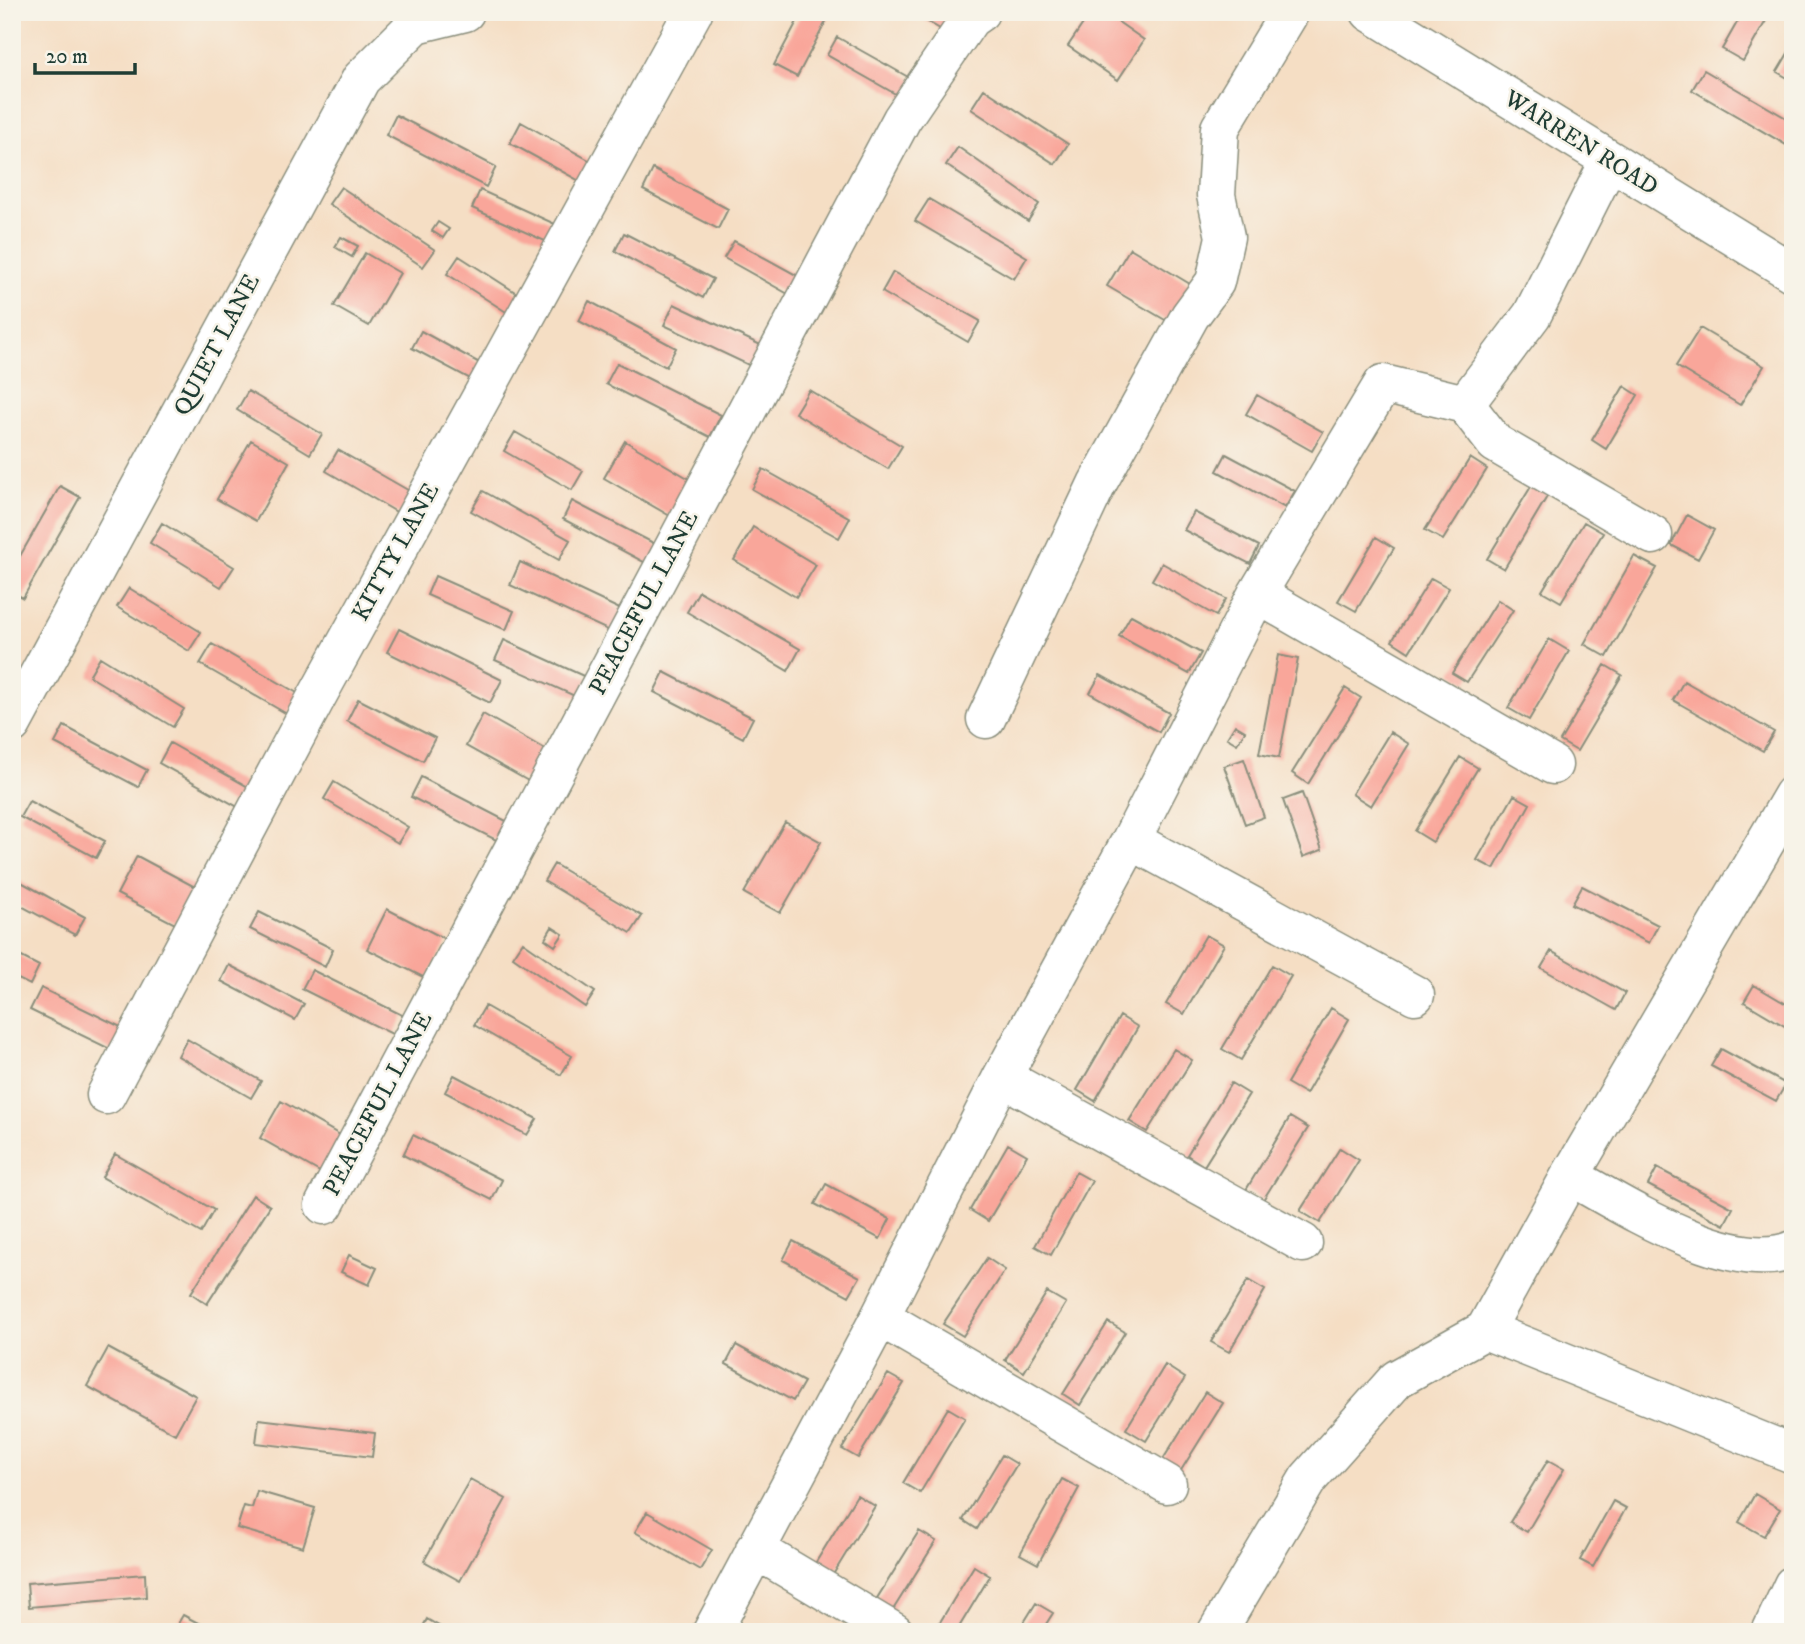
<svg xmlns="http://www.w3.org/2000/svg" width="1805" height="1644" font-family="'IM FELL DW Pica',serif">
<rect width="100%" height="100%" fill="#f7f3e8"/>
<filter id="ink" filterUnits="userSpaceOnUse"><feTurbulence type="fractalNoise" baseFrequency=".0143" numOctaves="2"/><feDisplacementMap in="SourceGraphic" scale="14" xChannelSelector="R" yChannelSelector="G"/><feConvolveMatrix kernelMatrix="1 2 1 2 8 2 1 2 1" color-interpolation-filters="sRGB"/></filter>
<filter id="wash" filterUnits="userSpaceOnUse"><feTurbulence type="fractalNoise" baseFrequency=".00686" numOctaves="4" result="noise"/><feDisplacementMap in="SourceGraphic" scale="28" xChannelSelector="R" yChannelSelector="G"/><feGaussianBlur stdDeviation="1.57" result="paint"/><feColorMatrix in="noise" values="0 0 0 0 0 0 0 0 0 0 0 0 0 0 0 0 0 1.4 0 .05"/><feComposite in="paint" operator="in"/></filter>
<g filter="url(#wash)">
<rect width="100%" height="100%" fill="#f5dec4"/>
<g id="blocks">
<path fill="#f9a69a" d="M802,12H831L797,77L774,65Z
M911,12H955L947,33Z
M1091,12H1104L1144,40L1118,80L1068,46Z
M1743,12H1771L1743,61L1722,49Z
M837,37L917,82L906,100L827,55Z
M1793,45V81L1777,72Z
M1704,70L1793,122V137L1788,146L1692,90Z
M984,89L1068,144L1055,164L971,109Z
M396,115L496,167L486,187L386,135Z
M521,122L594,163L583,183L510,143Z
M958,147L1039,204L1028,221L946,165Z
M653,169L728,209L718,229L643,190Z
M341,187L435,250L423,267L329,204Z
M480,190L555,224L547,242L472,208Z
M929,199L1027,257L1014,279L915,221Z
M438,222L449,229L443,238L432,231Z
M624,233L713,279L703,298L615,251Z
M341,237L358,246L352,257L335,247Z
M734,241L807,281L797,299L724,258Z
M1130,248L1195,287L1172,324L1107,286Z
M365,253L400,273L369,326L334,306Z
M459,256L526,299L514,317L447,274Z
M893,272L980,321L968,342L882,292Z
M589,301L676,348L666,367L579,321Z
M674,304L767,348L757,369L664,325Z
M1700,328L1764,366L1740,405L1676,366Z
M421,331L485,366L476,382L412,348Z
M617,363L721,415L710,437L606,384Z
M1624,386L1638,395L1606,449L1592,440Z
M809,390L902,446L888,469L795,413Z
M248,391L322,434L310,454L237,410Z
M1257,395L1323,432L1312,451L1246,414Z
M515,432L583,471L572,490L504,451Z
M251,440L289,462L256,521L217,499Z
M625,441L698,484L677,520L604,478Z
M338,450L413,493L400,514L326,471Z
M1226,454L1295,491L1285,508L1217,471Z
M1470,458L1487,469L1443,540L1425,530Z
M763,469L850,518L839,538L752,489Z
M1532,485L1548,495L1504,569L1487,559Z
M60,486L80,497L23,598L12,592V570Z
M483,491L570,540L559,560L471,511Z
M572,501L663,548L653,567L563,519Z
M1194,512L1259,546L1250,564L1184,530Z
M1687,515L1714,530L1698,559L1671,545Z
M1584,522L1603,533L1561,602L1542,591Z
M162,523L234,567L221,587L150,543Z
M753,527L816,565L796,597L734,560Z
M1376,537L1394,548L1356,611L1338,601Z
M1634,556L1657,568L1607,657L1584,644Z
M520,562L624,611L614,633L510,585Z
M1162,563L1226,599L1216,616L1152,580Z
M435,576L514,611L506,630L427,595Z
M1431,578L1449,588L1409,652L1392,641Z
M129,588L201,632L189,651L117,607Z
M699,591L800,649L788,671L687,612Z
M1498,600L1513,610L1467,682L1452,673Z
M1131,615L1201,653L1189,674L1119,636Z
M399,629L502,680L490,703L387,652Z
M1549,639L1569,651L1529,720L1508,708Z
M504,640L588,678L579,698L495,660Z
M212,644L299,694L287,714L200,664Z
M1278,655L1298,659L1279,758L1259,754Z
M100,657L184,709L173,727L89,676Z
M1605,665L1622,675L1577,751L1560,741Z
M664,672L753,718L743,738L654,692Z
M1100,675L1169,713L1159,732L1090,693Z
M1684,681L1774,732L1763,751L1673,700Z
M1345,688L1361,698L1308,784L1292,773Z
M358,699L435,738L423,761L347,721Z
M483,714L548,751L530,782L466,746Z
M1235,725L1245,731L1237,744L1227,738Z
M64,726L147,770L138,787L55,743Z
M1390,732L1409,744L1371,806L1352,794Z
M170,743L257,792L247,812L159,763Z
M1460,757L1478,768L1433,842L1415,831Z
M1244,759L1264,817L1245,824L1224,766Z
M421,777L512,824L502,843L411,797Z
M334,782L408,827L398,843L324,799Z
M1302,793L1322,850L1303,857L1283,800Z
M1514,795L1530,804L1494,869L1477,860Z
M29,801L105,841L96,858L20,817Z
M785,822L821,842L780,913L744,893Z
M137,856L195,887L175,924L117,894Z
M554,864L642,916L631,933L544,881Z
M12,877L85,917L75,935L12,901Z
M1582,886L1658,925L1649,943L1572,904Z
M387,909L447,940L427,979L367,949Z
M259,912L333,949L325,967L250,929Z
M552,927L563,934L555,946L545,939Z
M1206,935L1224,945L1184,1014L1166,1004Z
M523,942L595,992L585,1007L513,957Z
M1551,951L1625,993L1616,1010L1541,968Z
M12,952L39,966L30,985L12,976Z
M229,965L304,1004L295,1020L221,981Z
M1272,965L1291,976L1241,1060L1222,1049Z
M312,970L404,1016L394,1035L302,989Z
M1754,985L1793,1008V1031L1744,1002Z
M41,988L131,1032L120,1054L30,1010Z
M485,1006L572,1056L561,1075L474,1025Z
M1331,1008L1349,1019L1306,1094L1287,1083Z
M1120,1016L1138,1027L1095,1101L1077,1090Z
M187,1039L261,1081L251,1098L178,1056Z
M1174,1049L1192,1060L1147,1132L1129,1121Z
M1721,1049L1786,1084L1776,1101L1711,1066Z
M454,1075L537,1119L527,1135L445,1092Z
M1231,1083L1249,1094L1204,1166L1187,1155Z
M281,1101L345,1138L325,1175L260,1138Z
M1290,1117L1308,1128L1263,1200L1246,1190Z
M413,1135L502,1180L492,1200L403,1155Z
M1008,1144L1027,1155L988,1221L970,1210Z
M1340,1148L1359,1160L1320,1223L1300,1211Z
M115,1154L214,1210L201,1233L102,1177Z
M1657,1168L1733,1208L1724,1225L1648,1185Z
M1076,1172L1092,1181L1051,1255L1035,1246Z
M826,1184L890,1219L880,1239L815,1204Z
M253,1195L270,1206L207,1304L191,1293Z
M793,1241L860,1277L849,1296L783,1260Z
M349,1255L377,1268L369,1285L341,1272Z
M987,1258L1005,1270L963,1336L943,1324Z
M1248,1280L1265,1290L1229,1352L1211,1342Z
M1047,1292L1066,1303L1024,1372L1005,1360Z
M1108,1322L1125,1332L1080,1405L1063,1394Z
M736,1345L804,1382L793,1401L726,1364Z
M108,1348L196,1396L175,1434L87,1386Z
M1165,1365L1185,1378L1146,1441L1126,1429Z
M888,1374L904,1383L858,1458L842,1449Z
M1205,1392L1223,1403L1180,1472L1162,1461Z
M948,1408L965,1418L920,1493L903,1483Z
M259,1419L375,1433L372,1457L256,1443Z
M1002,1455L1017,1464L977,1529L963,1520Z
M1548,1460L1564,1469L1527,1532L1510,1522Z
M470,1479L506,1499L460,1581L424,1561Z
M1062,1479L1079,1488L1038,1564L1020,1554Z
M257,1491L315,1508L303,1547L237,1528L244,1506L252,1508Z
M1755,1494L1780,1509L1764,1536L1739,1522Z
M857,1495L875,1506L831,1578L813,1567Z
M1613,1501L1626,1508L1593,1567L1580,1560Z
M647,1512L712,1550L700,1570L635,1532Z
M919,1531L936,1541L891,1613L874,1603Z
M974,1566L990,1576L956,1632H934Z
M145,1574L146,1597L29,1607L27,1583Z
M1036,1603L1053,1613L1041,1632H1018Z
M183,1615L215,1632H173Z
M427,1619L449,1632H420Z"/>
</g>
</g>
<g filter="url(#ink)">
<use href="#blocks" fill-opacity="0" stroke="#8a8e7c" stroke-width="2"/>
<g fill="none" stroke-linecap="round" stroke-linejoin="round">
<defs>
<path id="street" d="M1370,12L1793,273
M1465,404L1532,315L1609,162
M1257,594L1553,765
M986,719L1097,484L1190,316L1215,282L1225,237L1216,195L1220,128L1290,12
M12,724L361,79L416,24L465,12
M1131,840L1415,995
M1002,1077L1303,1243
M106,1095L315,700L693,12
M1570,1176C1624,1206 1731,1275 1793,1250
M324,1205L902,119L970,19L980,12
M880,1317L1167,1484
M1485,1330L1793,1454
M755,1549L894,1632
M712,1632L880,1317L1002,1077L1131,840L1257,594L1383,384L1465,404L1495,443L1653,535
M1217,1632L1308,1479L1397,1379L1485,1330L1570,1176L1793,795
M1771,1632L1793,1585"/>
</defs>
<use href="#street" stroke="#8a8e7c" stroke-width="41"/>
<use href="#street" stroke="#fff" stroke-width="38"/>
</g>
</g>
<g text-anchor="middle" dominant-baseline="central" stroke-width="5" stroke-linejoin="round" paint-order="stroke">
<g font-size="24" fill="#1f3d34" stroke="#f7f3e8">
<text transform="translate(1581 143) rotate(32)">WARREN ROAD</text>
<text transform="translate(217 345) rotate(-62)">QUIET LANE</text>
<text transform="translate(396 552) rotate(-61)">KITTY LANE</text>
<text transform="translate(644 603) rotate(-62)">PEACEFUL LANE</text>
<text transform="translate(378 1104) rotate(-62)">PEACEFUL LANE</text>
</g>
</g>
<rect width="1805" height="1644" fill="none" stroke="#f7f3e8" stroke-width="42"/>
<path d="M35 63v10h100v-10" fill="none" stroke="#1f3d34" stroke-width="3.5"/>
<text x="46" y="63" font-size="21" fill="#1f3d34" stroke="#f7f3e8" stroke-width="5" paint-order="stroke">20 m</text>
</svg>
